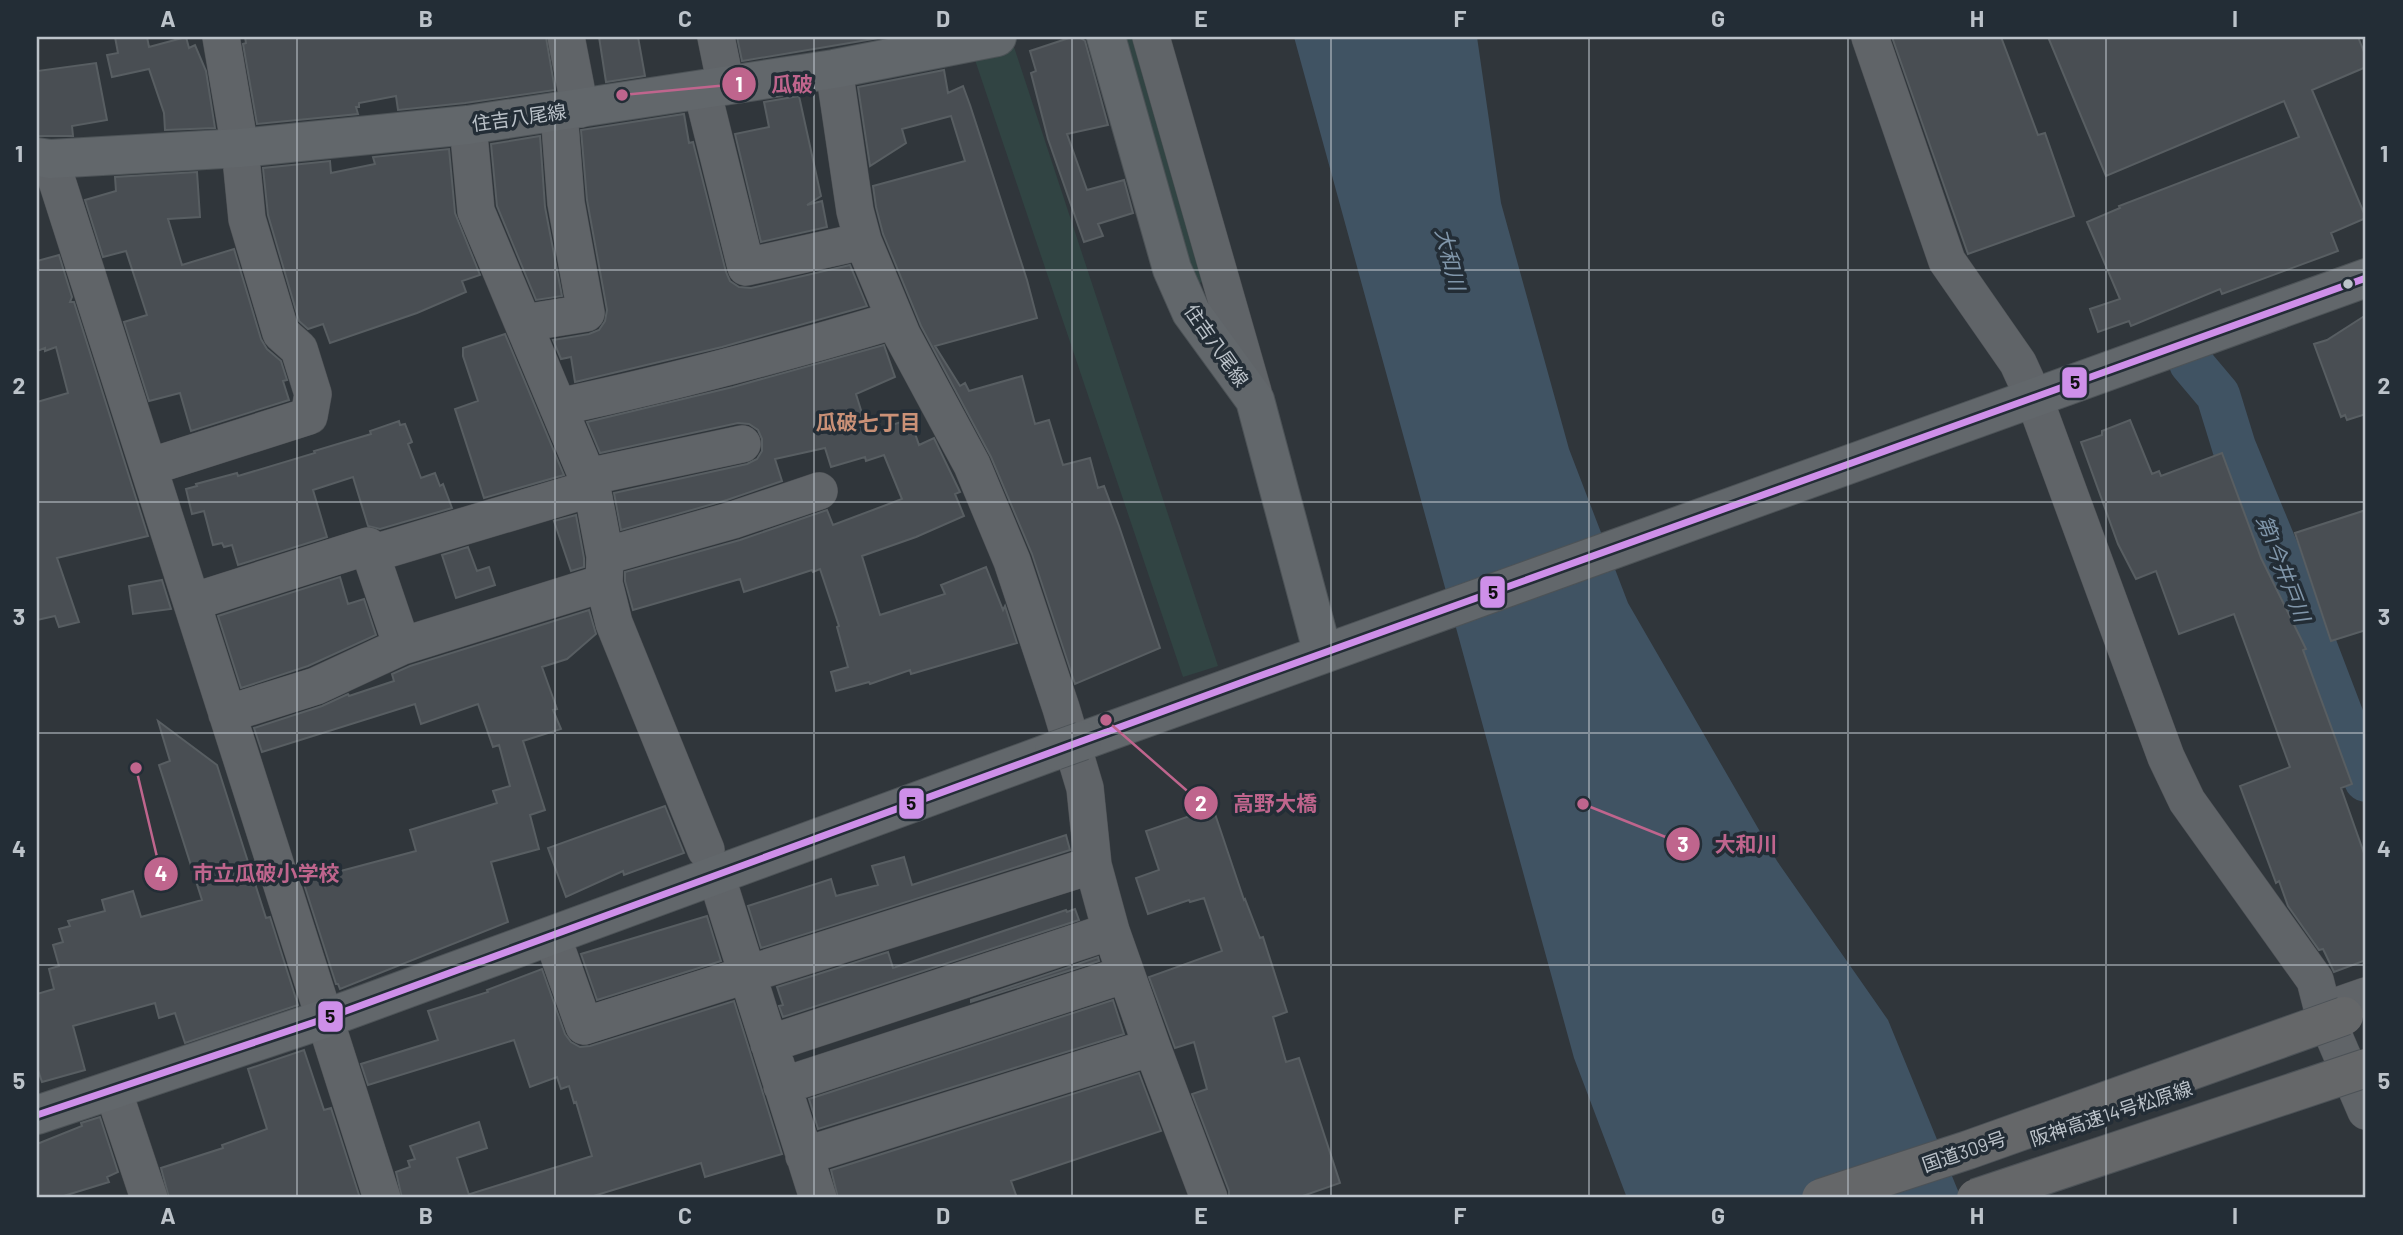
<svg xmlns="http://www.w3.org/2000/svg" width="2403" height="1235" font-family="Barlow,'Noto Sans JP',sans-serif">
<rect width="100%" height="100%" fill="#30363b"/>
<path fill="#314443" d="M1118,37H1139L1207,281L1190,285Z
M1014,47L1218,666L1183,677L974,57Z"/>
<path fill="#405363" d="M1294,37H1477L1501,203L1569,449L1628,603L1777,861L1888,1020L1961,1198H1627L1574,1058Z"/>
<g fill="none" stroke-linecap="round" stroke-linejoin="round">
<path stroke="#405363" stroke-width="44" d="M2191,363L2218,395L2234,447L2297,599L2366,780"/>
</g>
<path fill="#494e53" stroke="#585e62" stroke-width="2" d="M115,37H147L149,47L186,37L189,48L195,45L206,71L215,128L165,130L164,113L149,69L112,77L107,55L118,53Z
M245,37H546L555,90L465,103L398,110L396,96L359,103V107H356L358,114L257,124L243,44L246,43Z
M599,37H638L645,76L606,82Z
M737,37H885L742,61Z
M1072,37H1079L1085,41L1108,125L1067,134L1087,190L1124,180L1133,213L1098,224L1103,236L1084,242L1048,139L1031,73L1036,71L1030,51Z
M1892,37H2001L2038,135L2045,133L2074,216L1968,254Z
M2048,37H2358L2366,57V67L2312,90L2366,218L2331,233L2338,251L2222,294L2220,289L2131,326L2129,321L2098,332L2090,309L2120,299L2087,222L2120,208L2119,206L2299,137L2284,101L2106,176Z
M96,63L107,120L72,126L73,136H37V71Z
M944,70L948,93L963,86L970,105L1027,280L1037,318L935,346L960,386L965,383L969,391L1022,376L1035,424L1049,420L1063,465L1090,458L1098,488L1104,486L1119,526L1160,648L1075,684L1032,554L991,457L921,326L883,234L876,207L873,186L965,161L951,116L902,129L906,143L870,166L858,87Z
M799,96L821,196L807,205L822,201L827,227L761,242L735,134L769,127L764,102Z
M684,114L689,143L693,142L726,272L730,281L739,287L751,288L850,265L867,306L722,347L575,382L571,357L561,359L553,340L589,334L599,330L605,321L607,310L587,200L581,130Z
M540,136L545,207L562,296L536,300L497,206L491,144Z
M449,149L455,213L480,275L462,281L466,292L417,313L330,343L323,324L308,329L299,321L268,215L263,168L330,161L331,173L375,164L373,157Z
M197,172L200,217L168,219L182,265L234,249L261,339L267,349L281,361L287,380L283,381L289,400L191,431L180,393L149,401L124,322L147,315L126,251L103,257L85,200L116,191L115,177Z
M59,255L72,297L70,302H74L148,536L57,558L79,622L59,627L55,616L37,620V402L68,393L56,347L45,351V348L37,351V261Z
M2366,315V414L2347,420L2345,415L2341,417L2314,344L2327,340Z
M505,334L564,475L484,498L455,409L478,401L463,356V348Z
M884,345L895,377L856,394L868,433L910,419L919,445L934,438L960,492L955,494L964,516L916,537L862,556L880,615L945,594L941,585L986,567L1003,610L1005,606L1017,643L911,674L910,670L870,684L869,682L836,691L831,672L848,667L837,627L839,626L820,569L813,572L812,570L744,592L740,579L633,610L625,581V572L740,540L827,510L833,525L902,499L884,455L866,461L865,457L831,467L825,448L775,459L782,481L727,500L621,530L614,493L747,464L757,459L762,451V439L758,430L749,424L738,423L600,453L587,422L733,387Z
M2130,420L2152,474L2159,471L2161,476L2222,453L2261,558L2306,649L2303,650L2352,784L2341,788L2366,859V960L2334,972L2323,949L2319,950L2288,906L2279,881L2276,883L2240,786L2290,767L2234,614L2179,634L2156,571L2136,579L2118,544L2081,442L2102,435V431Z
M399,421L400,425L405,424L412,442L408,444L421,478L435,473L440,486L443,484L452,508L380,529L368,526L353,477L313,490L327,537L238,565L232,545L224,547L222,543L213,545L204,511L192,514L186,489L197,486L196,484L237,473L238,476L315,453L314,451L371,434L370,431Z
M2366,510V630L2331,641L2295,533Z
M576,515L584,558V567L571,571L554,521Z
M468,547L477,571L489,567L495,585L456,598L442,555Z
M340,577L348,604L364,599L376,635L308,666L241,688L218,616Z
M162,580L171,609L133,614L129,586Z
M589,610L596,634L567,659L542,667L557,709L553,710L561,729L523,741L545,810L530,815L539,849L491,862L508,922L340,989L338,984H336L303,881L416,851L410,830L497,803L493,791L510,786L499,745L493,747L478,704L421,724L415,704L262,752L254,728L322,706L348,694L349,696L394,681L392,674L410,666Z
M158,721L217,765L266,918L270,917L298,1005L185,1043L175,1013L159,1018L155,1003L73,1026L85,1070L42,1082L37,1067V994L54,989L49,969L59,966L53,945L63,942L59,929L70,926L68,921L105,911L102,900L133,891L141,917L202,900L159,765L170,761Z
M665,806L684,853L624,875L623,871L566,897L548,848Z
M1213,808L1244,900L1245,899L1260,938L1263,937L1287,1012L1273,1017L1286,1062L1299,1058L1340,1183L1297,1198H1229V1191L1192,1094L1207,1089L1194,1042L1175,1048L1149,977L1222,951L1204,898L1190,902L1189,900L1148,914L1136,878L1159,870L1146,831Z
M1066,835L1070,850L761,948L748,906L831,879L836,896L878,885L872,866L904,857L912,885Z
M1075,909L1079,920L783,1017L779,1006L783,1005L777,987L888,952L893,968L1066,910L1067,912Z
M707,916L721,961L597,1000L581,954Z
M1098,957L1099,961L971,1002V1000Z
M542,969L565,1034L571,1042L580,1047L590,1046L734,1001L782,1154L705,1177L701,1163L587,1198H470V1194L592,1156L576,1102L574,1103L569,1086L561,1089L557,1077L530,1087L514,1040L368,1085L361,1064L438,1040L428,1011L488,992L487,990Z
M1113,1000L1124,1034L818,1129L809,1099Z
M304,1050L324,1110L331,1108L360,1198H169L161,1168L223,1148L222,1145L267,1129L248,1069Z
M1139,1073L1161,1131L1011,1181L1017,1198H838L831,1170Z
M100,1117L118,1172L107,1177L109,1182L57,1198H37V1144L82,1126L81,1123Z
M479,1122L487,1148L457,1158L470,1198H402L396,1172L410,1167L408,1161L415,1159L410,1146Z"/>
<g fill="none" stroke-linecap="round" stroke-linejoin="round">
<defs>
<path id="minor" d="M566,37L580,109
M716,37L726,86
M1151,37L1253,392
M1870,37L1947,261L2018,363L2034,398L2166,757L2187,801L2315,980L2323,1011L2366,1111
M834,69L855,211L863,241L902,335L972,465L1012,561L1061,708L1085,788L1093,865L1111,931L1152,1047L1209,1198
M702,90L746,267L863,241
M468,125L476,211L592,488L605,556L604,583L614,623L706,850
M50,159L382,1198
M524,323L586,313L566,203L559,112
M558,407C672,383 784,353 895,320
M149,467L309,416L313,394L299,349L281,333L247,219L240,148L221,37
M587,477L742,444
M371,554L592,488
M605,556L733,520L819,491
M192,602L368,546L402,646
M227,714L316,686L402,646L604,583
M722,894L818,1198
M552,936L584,1026L1093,865
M2323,1011L2366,996
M769,1044L1111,931
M782,1086L1126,974
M113,1090L149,1198
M804,1156L1152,1047"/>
<path id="major" d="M1106,37L1172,269L1191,312L1255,400L1323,654
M37,157L50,159L240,148L468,125L834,69L997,37
M1082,741L2366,278
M37,1115L324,1019L1054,751"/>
</defs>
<use href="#minor" stroke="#4e5256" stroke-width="38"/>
<use href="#major" stroke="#4d5357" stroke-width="40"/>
<use href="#minor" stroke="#606468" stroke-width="37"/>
<use href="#major" stroke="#62676b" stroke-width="38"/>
<defs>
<path id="major-bridge" d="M1054,751L1082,741"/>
<path id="highway-bridge" d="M1821,1198L1968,1150L2344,1016
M1976,1198L2366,1068"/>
</defs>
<use href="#major-bridge" stroke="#4d5357" stroke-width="40" stroke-linecap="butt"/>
<use href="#highway-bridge" stroke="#4c5257" stroke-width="40" stroke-linecap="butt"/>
<use href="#major-bridge" stroke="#62676b" stroke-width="38"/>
<use href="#highway-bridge" stroke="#656769" stroke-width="38"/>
<defs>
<path id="bus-1" d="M37,1115L324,1019L1251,679L2366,278"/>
</defs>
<use href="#bus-1" stroke="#232d36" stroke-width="12"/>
<use href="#bus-1" stroke="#ce8fe9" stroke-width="7"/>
</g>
<path fill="none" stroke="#bcc3ca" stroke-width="2" stroke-opacity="0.55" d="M297,37V1198M555,37V1198M814,37V1198M1072,37V1198M1331,37V1198M1589,37V1198M1848,37V1198M2106,37V1198M37,270H2366M37,502H2366M37,733H2366M37,965H2366"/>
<circle fill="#bcc3ca" stroke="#232d36" stroke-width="2.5" cx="2348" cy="284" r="6"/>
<g text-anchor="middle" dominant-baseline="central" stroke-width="7" stroke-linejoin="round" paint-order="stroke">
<g font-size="19" fill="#bcc3ca" stroke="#232d36">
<text transform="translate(519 117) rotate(-8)">住吉八尾線</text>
<text transform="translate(1217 345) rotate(55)">住吉八尾線</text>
<text transform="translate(2111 1113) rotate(-18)">阪神高速14号松原線</text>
<text transform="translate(1964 1151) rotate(-19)">国道309号</text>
</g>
<g font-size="21" font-style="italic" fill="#8096aa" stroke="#232d36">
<text transform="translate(1451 259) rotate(76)">大和川</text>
<text transform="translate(2284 568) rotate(69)">第1今井戸川</text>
</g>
<g font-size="21" font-weight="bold" fill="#ca9177" stroke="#232d36">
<text x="868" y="421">瓜破七丁目</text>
</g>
</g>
<path fill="none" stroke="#bf658d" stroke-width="2.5" d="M622 95L739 84M1106 720L1201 803M1583 804L1683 844M136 768L161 874"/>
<g fill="#bf658d" stroke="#232d36" stroke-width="2.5">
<circle cx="622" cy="95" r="7"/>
<circle cx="1106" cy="720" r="7"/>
<circle cx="1583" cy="804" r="7"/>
<circle cx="136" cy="768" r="7"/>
<circle cx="739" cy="84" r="18"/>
<circle cx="1201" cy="803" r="18"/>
<circle cx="1683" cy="844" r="18"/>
<circle cx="161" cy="874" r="18"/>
</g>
<g font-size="21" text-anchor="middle" font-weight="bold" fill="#fff">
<text x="739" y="92">1</text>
<text x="1201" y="811">2</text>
<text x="1683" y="852">3</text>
<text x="161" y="881">4</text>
</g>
<g font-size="21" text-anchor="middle" font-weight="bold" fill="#bf658d" stroke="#232d36" stroke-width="7" stroke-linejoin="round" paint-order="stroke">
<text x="792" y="92">瓜破</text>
<text x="1275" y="811">高野大橋</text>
<text x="1746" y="852">大和川</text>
<text x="266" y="881">市立瓜破小学校</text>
</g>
<g stroke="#232d36" stroke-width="2.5">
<rect x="2061" y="366" width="27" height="33" rx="7" fill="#ce8fe9"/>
<rect x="1479" y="575" width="27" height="34" rx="7" fill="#ce8fe9"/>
<rect x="898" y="787" width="27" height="33" rx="7" fill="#ce8fe9"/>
<rect x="317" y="1000" width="27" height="33" rx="7" fill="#ce8fe9"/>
</g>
<g font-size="19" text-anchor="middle" font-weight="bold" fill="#111">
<text x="2075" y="389">5</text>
<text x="1493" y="599">5</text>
<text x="911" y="810">5</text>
<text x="330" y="1023">5</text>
</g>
<rect width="2403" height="1235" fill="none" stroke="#232d36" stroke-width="77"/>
<rect x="38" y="38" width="2326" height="1158" fill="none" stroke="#bcc3ca" stroke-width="2.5"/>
<g font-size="23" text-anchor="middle" font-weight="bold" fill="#bcc3ca">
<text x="168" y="27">A</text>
<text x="426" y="27">B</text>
<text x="685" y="27">C</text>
<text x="943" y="27">D</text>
<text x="1201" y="27">E</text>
<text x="1460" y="27">F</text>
<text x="1718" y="27">G</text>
<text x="1977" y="27">H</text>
<text x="2235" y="27">I</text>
<text x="19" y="162">1</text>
<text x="2384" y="162">1</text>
<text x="19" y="394">2</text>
<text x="2384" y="394">2</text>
<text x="19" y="625">3</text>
<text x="2384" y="625">3</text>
<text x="19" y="857">4</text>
<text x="2384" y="857">4</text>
<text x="19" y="1089">5</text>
<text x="2384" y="1089">5</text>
<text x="168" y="1224">A</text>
<text x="426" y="1224">B</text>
<text x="685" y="1224">C</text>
<text x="943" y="1224">D</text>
<text x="1201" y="1224">E</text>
<text x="1460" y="1224">F</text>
<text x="1718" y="1224">G</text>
<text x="1977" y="1224">H</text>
<text x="2235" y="1224">I</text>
</g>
</svg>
